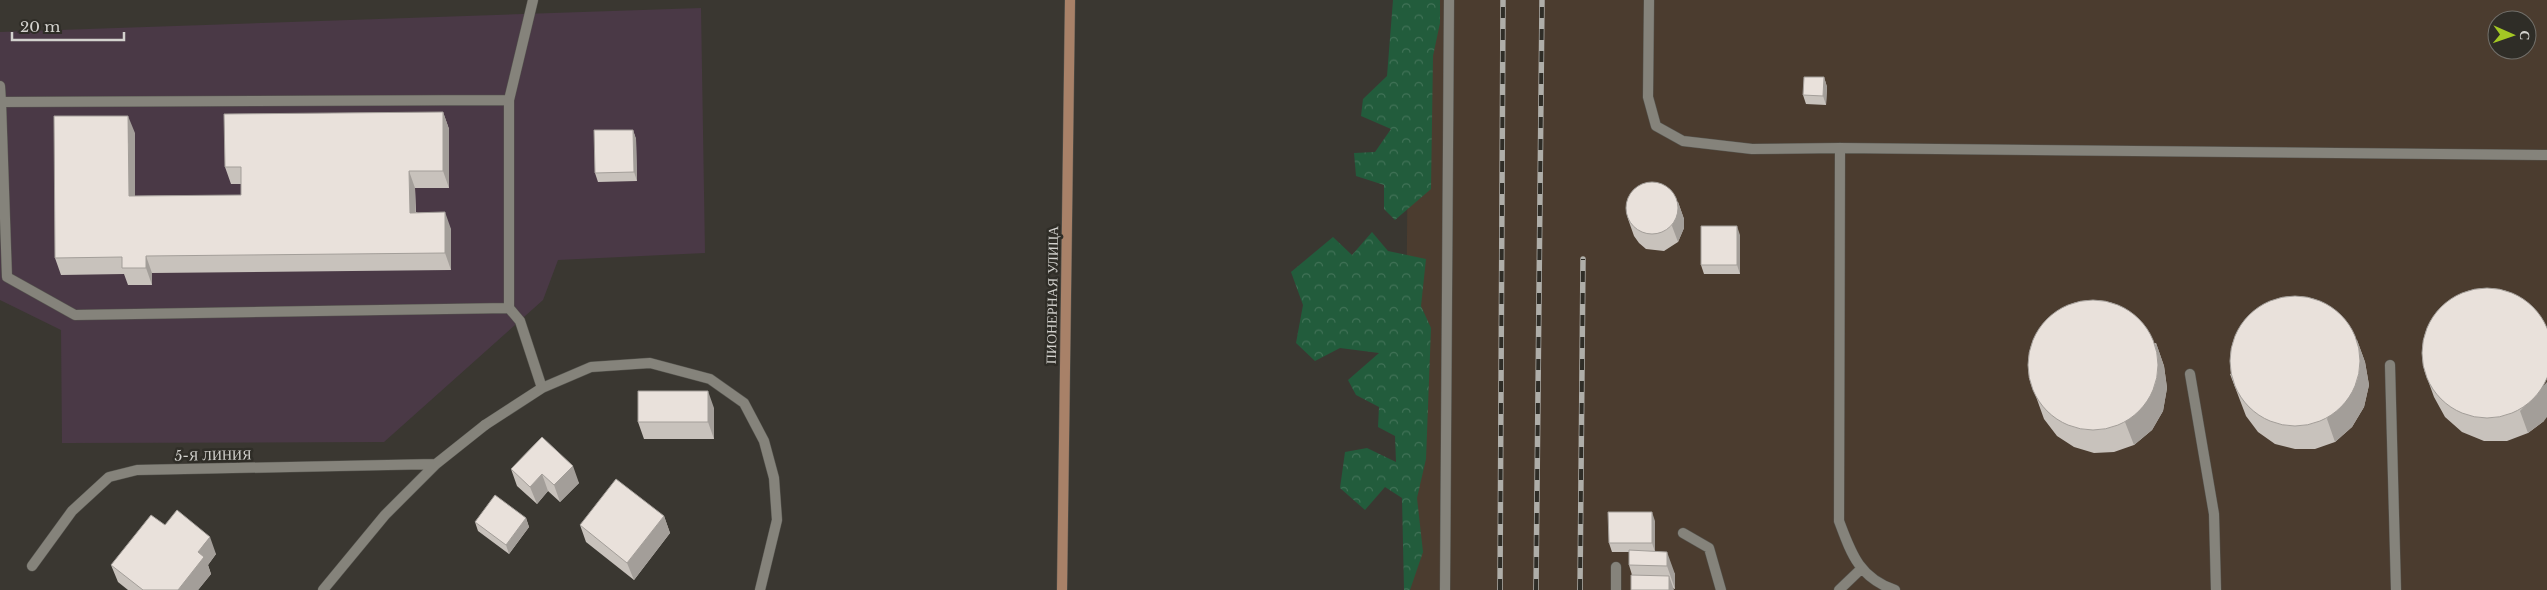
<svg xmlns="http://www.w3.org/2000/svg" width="2547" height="590" font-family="'Libre Baskerville',serif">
<defs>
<pattern id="forest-crowns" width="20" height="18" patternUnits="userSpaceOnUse" patternTransform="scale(1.25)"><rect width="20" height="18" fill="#225c3c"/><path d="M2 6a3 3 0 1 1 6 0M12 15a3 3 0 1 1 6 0" fill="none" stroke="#417257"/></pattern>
</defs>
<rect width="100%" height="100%" fill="#3a3731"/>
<path fill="#4b3c2f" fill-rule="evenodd" d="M1409,0H2547V590H1404ZM2497,20H2527V50H2497Z"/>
<path fill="#4a3946" d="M701,8L705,253L558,260L543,300L384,442L62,443L61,330L0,300V32Z"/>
<path fill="url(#forest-crowns)" d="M1393,0H1440V23L1433,56L1431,189L1395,220L1384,209V185L1356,176L1354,153L1375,152L1391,129L1361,116L1363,99L1387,76Z
M1372,232L1388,251L1426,259L1421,306L1431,328L1426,459L1417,498L1423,552L1410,590H1404L1402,498L1385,487L1365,510L1340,488L1345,452L1367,448L1396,462L1395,436L1378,427L1379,407L1356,395L1348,380L1379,353L1340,348L1315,361L1296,343L1303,305L1291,272L1333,237L1352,255Z"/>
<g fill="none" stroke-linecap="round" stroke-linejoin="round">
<defs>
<path id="lane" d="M1649,0L1648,97L1656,126L1683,141L1752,149L1840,148L2547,155
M0,86L1,102
M509,100L1,102L7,277L75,315L509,308V100L533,0
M1840,148L1839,521C1851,553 1859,578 1895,590
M509,308L520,321L542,388
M2390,365L2396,590
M2190,374L2214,514L2216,590
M485,425L542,388L591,367L650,363L710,379L744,403L764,441L774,478L777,520L760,590
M1683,533L1709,548L1721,590
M1445,590L1449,0
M1616,590V567
M1839,590L1861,569"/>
<path id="street" d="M32,566L72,511L109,477L137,470L436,464
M323,590L385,515L436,464L485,425"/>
<path id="secondary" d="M1062,590L1070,0"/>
</defs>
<use href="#lane" stroke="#56554f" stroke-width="11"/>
<use href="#street" stroke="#56554f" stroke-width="11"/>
<use href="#secondary" stroke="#56554f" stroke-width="11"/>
<use href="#lane" stroke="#85837b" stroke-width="10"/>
<use href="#street" stroke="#85837b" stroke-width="10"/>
<use href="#secondary" stroke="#a88168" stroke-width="10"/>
<defs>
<path id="rail" d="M1500,590L1503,0
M1536,590L1542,0
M1580,590L1583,259"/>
</defs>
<use href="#rail" stroke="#afaea9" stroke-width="5.5"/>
<use href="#rail" stroke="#2f2d27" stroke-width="4" stroke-dasharray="11" stroke-linecap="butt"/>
</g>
<path fill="#c8c2bc" d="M1824,77L1827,87L1826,105L1806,104L1803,95Z
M443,112L449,129V188H415L416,212L451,229V270L152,273V285H128L124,274L61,275L55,258L135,133V196L241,195V184H231L225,167Z
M633,130L636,139L637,181L598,182L595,173Z
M1678,202L1684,219V228L1678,242L1664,251L1646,249L1639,243L1634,236L1628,219Z
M1740,235V274H1704L1701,265Z
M2427,329L2544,421L2528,433L2507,441H2484L2462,432L2445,417L2434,397L2426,375Z
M2357,340L2365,362L2369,385L2364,407L2352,427L2335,442L2315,449H2295L2275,444L2258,432L2246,416L2230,374Z
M2156,343L2164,366L2167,388L2163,411L2152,430L2134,445L2114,452L2094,453L2074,447L2057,436L2044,419L2029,377Z
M714,408V439H644L638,422Z
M542,437L579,483L560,502L548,491L537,504L517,486L511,469Z
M664,516L670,533L634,580L586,542L580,525Z
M526,518L529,527L509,554L478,531L475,522Z
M1655,521V551L1675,574V589L1632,575L1629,565V552H1612L1609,543Z
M165,525L216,554L208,565L211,574L198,590H128L118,582L111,565Z"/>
<path fill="#a39e99" d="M1824,77L1827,87L1826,105L1823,96Z
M443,112L449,129V188L443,171Z
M128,116L135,133V213L129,196Z
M633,130L636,139L637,181L634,172Z
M409,171L415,188L416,230L410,213Z
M1678,202L1684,219V228L1678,242L1672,226Z
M445,212L451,229V270L445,253Z
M1737,226L1740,235V274L1737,265Z
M146,256L152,273V285L146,268Z
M2357,340L2365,362L2369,385L2364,407L2352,427L2335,442L2327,419Z
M2156,343L2164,366L2167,388L2163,411L2152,430L2134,445L2125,422Z
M2547,382V417L2544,421L2528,433L2520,411Z
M708,391L714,408V439L708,422Z
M573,466L579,483L560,502L554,485Z
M542,474L548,491L537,504L530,487Z
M1652,512L1655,521V552L1652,543Z
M664,516L670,533L634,580L627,563Z
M526,518L529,527L509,554L506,545Z
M210,537L216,554L208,565L211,574L198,590H178L198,552Z
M1667,552L1675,574V589L1667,566Z
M1669,576L1674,590H1669Z"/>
<path fill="#e9e1db" stroke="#a39e99" d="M1804,77H1824L1823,96L1803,95Z
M443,112V171H409L410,213L445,212V253L146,256V268H122V257L55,258L54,116H128L129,196L241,195V167H225L224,114Z
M594,130H633L634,172L595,173Z
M1626 208a26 26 0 1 1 52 0a26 26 0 1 1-52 0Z
M1701,226H1737V265H1701Z
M2422 353a65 65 0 1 1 130 0a65 65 0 1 1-130 0Z
M2230 361a65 65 0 1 1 130 0a65 65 0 1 1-130 0Z
M2028 365a65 65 0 1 1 130 0a65 65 0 1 1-130 0Z
M638,391H708V422H638Z
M542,437L573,466L554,485L542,474L530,487L511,469Z
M616,479L664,516L627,563L580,525Z
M495,495L526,518L506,545L475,522Z
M177,510L210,537L198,552L204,557L178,590H143L111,565L151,515L165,525Z
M1608,512H1652V543H1609Z
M1629,550L1667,552V566L1629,565Z
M1631,575L1669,576V590H1631Z"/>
<g text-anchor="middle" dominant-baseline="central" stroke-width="5" stroke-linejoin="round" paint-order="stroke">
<g font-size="14" fill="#d3d2ce" stroke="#2f2d27">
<text transform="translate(1052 295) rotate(-89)">ПИОНЕРНАЯ УЛИЦА</text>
<text transform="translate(213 455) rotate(-1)">5-Я ЛИНИЯ</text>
</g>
</g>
<g transform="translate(2512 35) rotate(92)"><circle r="24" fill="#2f2d27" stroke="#716f6a"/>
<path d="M0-4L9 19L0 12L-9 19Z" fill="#a4c824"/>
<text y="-8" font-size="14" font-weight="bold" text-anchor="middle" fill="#d3d2ce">С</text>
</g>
<path d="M12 32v8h112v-8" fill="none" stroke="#d3d2ce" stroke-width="2.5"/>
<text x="20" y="32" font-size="15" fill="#d3d2ce" stroke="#2f2d27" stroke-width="4" paint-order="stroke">20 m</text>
</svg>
